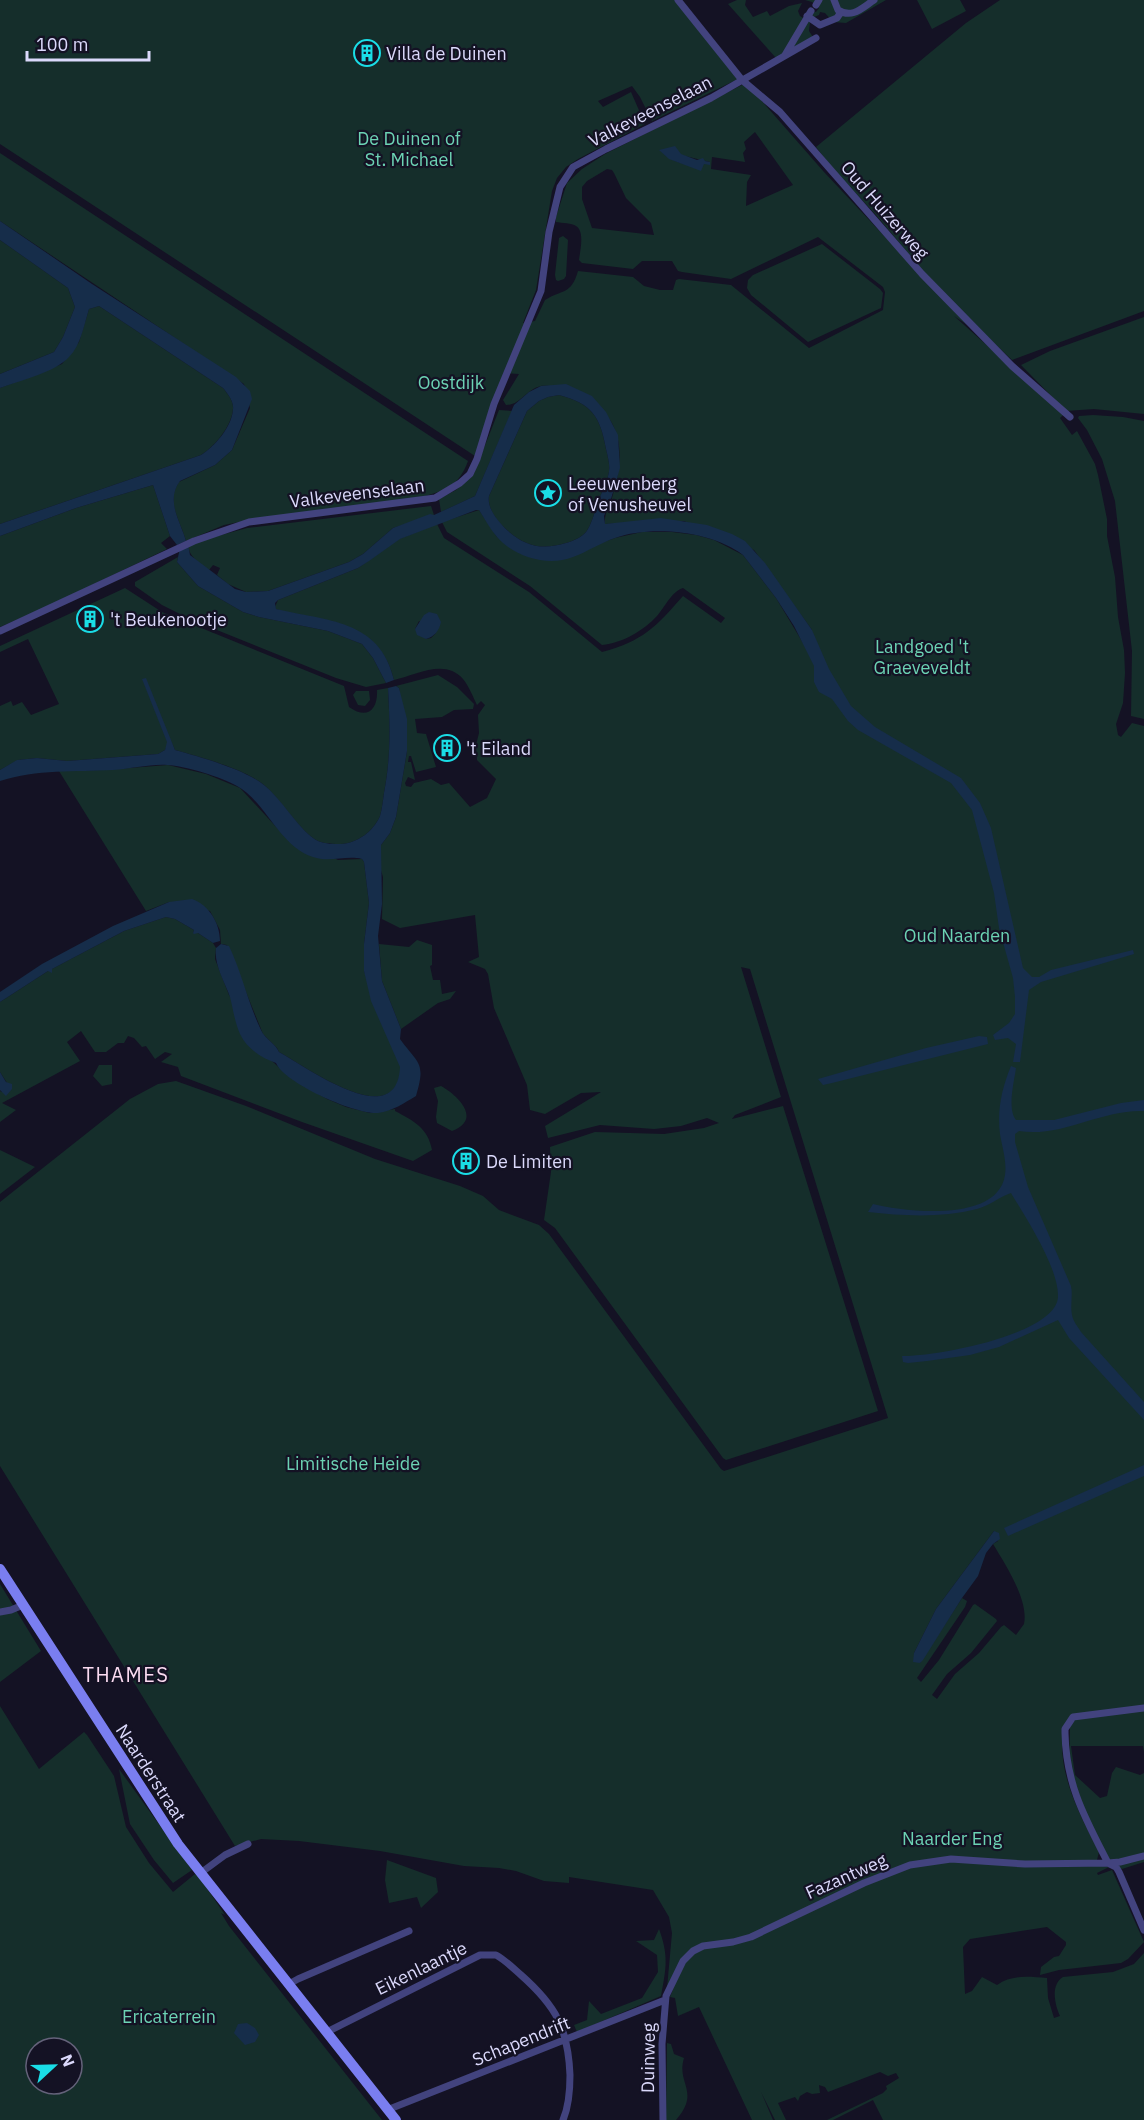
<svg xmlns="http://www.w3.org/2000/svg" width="1144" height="2120" font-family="'IBM Plex Sans',sans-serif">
<rect width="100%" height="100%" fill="#141224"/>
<path fill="#152e2b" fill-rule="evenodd" d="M0,0H675L740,78L652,121L640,97L632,86L598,101L603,107L631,92L645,124L578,159L566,167L557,178L552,191L536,290L523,323L535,321L545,300C563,289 571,295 578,271L633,277L644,286L660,290H673L676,280L679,279L731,285L809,348L883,310L885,292L883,287L818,237L731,279L682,272L678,271L672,261H642L633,269L582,263L579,260C580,251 585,231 576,226C572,223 562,223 556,222V217L567,183L582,169L605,154L746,83L824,172L969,326L954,316L1064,414L1060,418L1072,435L1077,431L1095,464L1098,475L1107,519V536L1115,577L1118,617L1124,650L1125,673L1123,703L1116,724L1118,735L1121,737L1132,723L1144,726V1752L1143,1746H1071L1075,1775L1100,1798L1107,1796L1112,1773L1116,1767L1140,1775L1144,1773V1862L1122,1869L1113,1867L1087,1819L1069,1764L1070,1726L1064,1725C1055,1770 1079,1813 1099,1852L1097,1860L1103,1866L1109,1867L1097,1873L1098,1875L1112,1870L1144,1942L1128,1959L1121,1963L1059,1970L1040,1975L1041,1967L1054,1957L1059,1956L1066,1945V1942L1047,1927L970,1939L963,1947L965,1994L972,1991L982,1977L997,1985C1013,1974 1029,1977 1047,1978L1048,1998L1054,2018L1060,2016C1055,2005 1050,1985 1063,1977L1113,1972L1134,1964L1144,1953V2120H883L873,2100L833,2120H827L883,2093L887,2089L886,2086L899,2078L896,2073L888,2076L880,2072L828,2092L825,2087L819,2085L820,2093L812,2094L807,2092L800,2096L798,2101L795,2097L778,2103L786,2120H775L761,2092L773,2120H752L699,2007L678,2016L675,1998L670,1997L678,1976L667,1988L672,1933L669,1917L653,1890L569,1877V1883L544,1881L516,1871L499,1868L464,1866L380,1851L299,1841L261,1839L235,1846L0,1466V1202L130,1099L158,1084L176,1081L246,1106L375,1159L460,1186L483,1196L499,1210L539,1225L549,1234L721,1469L724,1471L888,1418L750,969L741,967L781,1097L735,1115L732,1119L783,1106L878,1411L726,1460L723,1458L555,1228L544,1220L551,1172L550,1147L595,1132L664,1134L704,1128L719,1123L707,1118L681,1126L654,1129L600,1125L548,1138L545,1126L601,1092L581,1093L545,1114L530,1110L527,1085L494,1008L488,974L485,969L468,962L479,957L475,915L400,928L382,919L383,877L380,867L381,845L390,833L396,817L407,751L399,688L396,686L438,675L457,687L474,704L473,709L454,710L442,717L415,719L417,733L426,734L436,767L416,772L411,756H409L408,762H411L415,780L408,777L405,783L406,786L411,787L414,783L431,779L441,785L449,783L470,807L487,798L496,779L477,760L476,745L479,733L478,715L485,705L481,701L477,705C473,697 469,686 463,679C445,658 416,675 394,680C381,624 329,621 282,611L276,609L275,607L278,600L358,568L399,539L437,524L444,538L529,592L602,652C643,641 656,627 683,596L721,623L725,618L683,588C672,591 665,607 657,616C644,630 623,643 602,645L530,586L447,532L442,522L479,510L497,537L521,554L598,544L615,538L642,532H672L696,535L714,540L743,555L776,598L803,643L812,630L754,550L684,521L605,524C604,514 609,507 612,498C623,461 626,427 593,402C589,398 583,392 578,391C573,389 547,385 541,386C526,389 521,405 506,405L503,400L519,374L504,373L475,456L0,144ZM755,132L793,185L746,206L747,182L751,175L711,169L712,157L745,162L743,153L746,149L744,142ZM660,150L710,162C693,169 671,163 660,150ZM607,169L612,170L614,173L626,198L651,223L654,235L592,228L582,199V187L587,181ZM419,621L436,633L431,638L426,639L415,629ZM994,1531L998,1541L993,1544C1005,1564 1029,1600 1024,1624L1016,1635L1004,1625L1001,1627L979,1653L955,1674L937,1699L932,1695L947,1674L971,1653L997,1621L996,1619L975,1604L973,1605L939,1660L921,1682L917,1678L965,1607L967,1601L962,1598L920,1663L914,1653L936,1609Z
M737,0H746L745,5L753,17L767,11L770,16L789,6L802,3L798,11L800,16L810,22L809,31L813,37L776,58L728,4Z
M805,0H886L846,23L833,22L825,13L820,12L819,15L814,17L811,16L812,12H816L819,8L812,2Z
M917,0H960L966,11L932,29Z
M1000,0H1144V311L1012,360L946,298L876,215L834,170L816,147L966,23Z
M0,153L468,461C459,486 445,491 421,497L239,522L224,525L186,541C181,522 165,501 179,482L215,465L232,450L250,408L244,384L0,221Z
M563,236L568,240L566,276L564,279L558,281L556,280L555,275L559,238Z
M0,240L68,288L75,307L63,337L54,352L0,374Z
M822,244L880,289L883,293L881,308L808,342L751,295L747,288L748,280L753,275Z
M99,306L223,388C227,393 234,401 233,409C232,426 214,447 201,455L0,524V388L62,364L79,342L89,309Z
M1144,317V414L1094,409L1066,411L1021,365L1050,351Z
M559,395C592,404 600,416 606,449C608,458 611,467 608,476C606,485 601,493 598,502C595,510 592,524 586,532C582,537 573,541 566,543C543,550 526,547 507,530C498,522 487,509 489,496L527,411L539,401L548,397Z
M499,410L512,411L475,496L441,512L439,499L456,490L474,473Z
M1093,415L1123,417L1144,421V719L1131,716L1132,651L1115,501L1102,459L1087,430L1078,418L1079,416Z
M153,485L170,536L161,543L167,549L44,608L0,627V536L76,508Z
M431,506L434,515L393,528L363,554L349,562L268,591L246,592L228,584L217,575L220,568L213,565L209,570C200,564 188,556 188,544L247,528Z
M178,557L177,562L198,586L243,612L259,617L328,631L362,644L373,658L386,683L366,687L336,678L192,620L162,605L135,586V582Z
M125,588L162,612L344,686L349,707C367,720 378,710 377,690L388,688C390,726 391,756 384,793C383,800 382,809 380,816C373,832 357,843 341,844C333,844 326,844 318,841C302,834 280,798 264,785C245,769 200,757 175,750L143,680L168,743L165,750L158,754L67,761L37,758L18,760L0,770V706L11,701L13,706L22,702L31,715L59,704L28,639L0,652V646Z
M356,691H369L370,700L365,706L358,705L353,695Z
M168,765L206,774L240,788L279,830L338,860L362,859L364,862L369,903L364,944V971L401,1067C397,1135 304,1065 279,1052L277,1048L263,1034L227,945L221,944L220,930L210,911L169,902L146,911L59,771L103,770Z
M166,917L175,919L194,930L193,933H198L213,943L216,948L215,959L229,995L272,1061L288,1076L327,1099L346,1107L370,1113L395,1109V1111C414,1121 428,1128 432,1150L413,1161L302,1122L181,1076L178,1067L161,1062L172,1054L165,1052L155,1059L146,1046L142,1047L134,1038L128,1036L124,1043H118L106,1052H95L81,1031L67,1042L80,1061L2,1103L16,1110L0,1122V1090L1,1092L11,1089L0,1072V1002L48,971L124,931Z
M417,940L432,945V965L430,966L433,980H440L442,994L456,991L450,999L438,1003L401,1029L382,981L379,944L409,947Z
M99,1065H112V1084L102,1086L93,1076Z
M441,1086C459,1096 482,1120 452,1131L437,1123L436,1117L438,1101L434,1088Z
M0,1150L35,1167L0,1194Z
M0,1584L41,1651L0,1682Z
M0,1706L39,1769L84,1732L87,1735L114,1776L126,1827L149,1863L173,1892L195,1874L197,1876L198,1875L225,1915L221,1913L229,1926L382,2120H0ZM36,2048H72V2084H36Z
M119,1769L192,1870L173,1883L154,1860L130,1824Z
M387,1860L436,1878L438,1892L421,1908L417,1897L389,1903L385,1880Z
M659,1929C669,1956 666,1968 661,1996L577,2032L574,2025L587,2020L589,2001L601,2014L642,1998L658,1972L657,1955L636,1941L654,1940Z
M667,2043L671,2044L674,2054L684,2058C676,2084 701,2091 676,2120H666Z"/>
<path fill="#162d4a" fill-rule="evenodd" d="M675,146L681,154L697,160L703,158L705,161L710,162V165L704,164L701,171L669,159L659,150Z
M0,221L92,284L236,377L250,391L252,399L232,450L215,465L180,481C165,501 181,522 186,541L177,545L170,536L153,485L76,508L0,536V524L201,455C215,446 232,427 233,409C234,401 227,393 223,388L99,306L89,309C84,325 81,345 69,357C56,372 19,381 0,388V374L54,352L63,337L75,307L68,288L0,240Z
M566,384L592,396L606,412L618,435L620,468L611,499L604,516L605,524L661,518L707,525L732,534L745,541L765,563L812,630L829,669L851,706L875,727L961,778L980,803L991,828L1023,968L1032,977H1039L1051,970L1133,950L1134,954L1041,982L1029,990L1020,1062H1013L1016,1044L1008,1038L995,1040L993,1035L1009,1023L1015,1014V997L1013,978L999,928L994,893L972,810L951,783L858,730L848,721L832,699L819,692L814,682V666L794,626L776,598L743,555C712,531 651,525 615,538C600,543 587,552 573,557C548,567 514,557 497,537C490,529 485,519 479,510H476L400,539L369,561L358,568L278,600L275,603L276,609C326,621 380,619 394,680L386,683L373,658L362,644L328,631L259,617L243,612L198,586L177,562L180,548L188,544L190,555L235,589L246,592L268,591L349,562L363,554L393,528L430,514L434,515L475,496L514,405L529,392L541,386ZM559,395C592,404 600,416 606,449C608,458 611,467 608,476C606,485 601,493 598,502C595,510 592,524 586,532C582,537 573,541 566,543C543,550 526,547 507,530C498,521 487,509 489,496L527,411L539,401L548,397Z
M429,612L437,614L441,622C439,631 434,637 426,639L417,635L415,629L424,615Z
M146,678L175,750C200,757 244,769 264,785C281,798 302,834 318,841C326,844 333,844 341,844C357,843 373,832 380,816C382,809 383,800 384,793C391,756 390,726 388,688L396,686L399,688L407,719V751L396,817L390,833L381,845L382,904L378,936L382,981L401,1029L400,1039C419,1065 426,1062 416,1096C404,1103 393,1111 378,1113C356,1115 284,1083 276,1063C262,1058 247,1049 240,1034C235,1023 233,1009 230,997C224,980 214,965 216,948L221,944L229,946C242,973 248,1003 261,1030C265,1039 275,1043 279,1052C304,1065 397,1135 400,1067L371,1001L364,971V944L369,903L364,862L362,859C346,855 329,863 313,857C279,846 267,803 237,786C221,777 186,766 167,765C150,764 131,769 113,770C75,772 37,769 0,781V770L17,760L37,758L67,761L158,754L165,750L167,742L142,679Z
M192,899C209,905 220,923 220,941L213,943L198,933L194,934L193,933L194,930L175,919L166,917L124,931L52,969V973L48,971L0,1002V992L42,964L113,926L169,902Z
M979,1036L987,1037L988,1044L832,1083L823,1085L818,1079L926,1048Z
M1011,1066L1016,1068C1014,1083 1007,1108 1016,1120H1054L1121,1103L1144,1100V1111C1102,1109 1061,1138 1019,1131L1015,1134V1142L1028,1187L1071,1286C1073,1296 1070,1305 1072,1315C1073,1321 1078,1327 1081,1332L1144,1402V1420L1069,1338L1058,1320L999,1347L970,1355L927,1361L908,1363L903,1362L902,1356C933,1357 1056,1335 1058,1297C1059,1268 1026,1218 1011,1193C999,1197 989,1206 977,1209C942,1218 903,1216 868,1212L873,1204C905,1212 998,1223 1005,1175C1007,1161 1002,1147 1000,1134C997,1109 1002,1088 1011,1066Z
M0,1072L6,1082L12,1084V1089L6,1096L0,1090Z
M1144,1465V1476L1008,1536L1004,1528Z
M994,1531L999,1533L1000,1539L993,1544L986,1553L978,1576L962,1598L923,1660L920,1663L913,1662L914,1653L936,1609Z
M247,2023L255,2028L259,2035L255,2042L245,2045L234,2033L238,2024Z"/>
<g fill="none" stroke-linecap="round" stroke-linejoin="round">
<path stroke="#42437e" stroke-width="7" d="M678,0L742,80L780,112L922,274L1012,366L1070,417
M834,0L838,10C852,19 862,8 874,0
M816,5L819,0
M807,16L820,25L837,18L841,12
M785,55L811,11
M0,631L194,541L249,522L435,498L460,483L470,474L477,459L494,404L541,291L549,232L560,187L573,167L606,149L711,98L816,38
M0,1612L11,1610L23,1605
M1144,1708L1073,1717L1065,1729V1733C1066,1785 1085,1818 1108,1863L1116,1867L1119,1872L1144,1930
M202,1872L225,1855L248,1844
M289,1984L298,1979L409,1931
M327,2032L480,1955H496C505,1960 513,1968 521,1975C556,2006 568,2028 570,2075C570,2090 569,2106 563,2120
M387,2110L665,2000
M663,2120L662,2044L666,1996L683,1961L693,1951L703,1946L733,1942L751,1937L864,1883L910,1865L951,1859L1025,1864L1108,1863L1120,1862L1144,1856"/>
<path stroke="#7a7ef0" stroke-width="10" d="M0,1569L178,1844L396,2120"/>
</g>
<defs>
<symbol id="building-ring" viewBox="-11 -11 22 22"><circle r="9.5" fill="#141224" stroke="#1adde6" stroke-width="1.5"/><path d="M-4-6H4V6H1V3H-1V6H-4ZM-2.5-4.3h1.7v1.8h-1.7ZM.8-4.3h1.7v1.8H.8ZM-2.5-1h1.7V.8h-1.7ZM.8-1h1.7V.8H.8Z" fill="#1adde6"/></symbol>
<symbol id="sight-ring" viewBox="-11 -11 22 22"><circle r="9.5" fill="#141224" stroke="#1adde6" stroke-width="1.5"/><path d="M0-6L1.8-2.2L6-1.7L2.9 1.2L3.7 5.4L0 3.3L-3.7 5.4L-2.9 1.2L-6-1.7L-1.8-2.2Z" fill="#1adde6"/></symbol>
</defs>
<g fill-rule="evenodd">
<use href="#building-ring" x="352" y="38" width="30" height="30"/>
<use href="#sight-ring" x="533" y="478" width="30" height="30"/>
<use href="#building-ring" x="75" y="604" width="30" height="30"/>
<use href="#building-ring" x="432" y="733" width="30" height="30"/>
<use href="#building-ring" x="451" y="1146" width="30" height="30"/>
</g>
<g text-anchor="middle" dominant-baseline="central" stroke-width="4.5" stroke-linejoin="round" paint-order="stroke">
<g font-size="18" fill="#dbd9fb" stroke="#141224" text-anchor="start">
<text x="386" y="53">Villa de Duinen</text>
<text x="568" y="483">Leeuwenberg<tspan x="568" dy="21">of Venusheuvel</tspan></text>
<text x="110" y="619">'t Beukenootje</text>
<text x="466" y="748">'t Eiland</text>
<text x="486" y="1161">De Limiten</text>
</g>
<g font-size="18" fill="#dbd9fb" stroke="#141224">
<text transform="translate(650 111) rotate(-27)">Valkeveenselaan</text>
<text transform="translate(885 210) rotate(49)">Oud Huizerweg</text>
<text transform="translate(357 493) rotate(-7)">Valkeveenselaan</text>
<text transform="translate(151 1773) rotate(57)">Naarderstraat</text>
<text transform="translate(846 1876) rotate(-24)">Fazantweg</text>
<text transform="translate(421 1968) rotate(-26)">Eikenlaantje</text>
<text transform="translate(521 2041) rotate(-22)">Schapendrift</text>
<text transform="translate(648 2058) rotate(-89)">Duinweg</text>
</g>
<g font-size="18" fill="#6cd3b4" stroke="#141224">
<text x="409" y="138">De Duinen of<tspan x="409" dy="21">St. Michael</tspan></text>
<text x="451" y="382">Oostdijk</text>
<text x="922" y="646">Landgoed 't<tspan x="922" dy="21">Graeveveldt</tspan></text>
<text x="957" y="935">Oud Naarden</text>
<text x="353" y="1463">Limitische Heide</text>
<text x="952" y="1838">Naarder Eng</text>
<text x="169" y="2016">Ericaterrein</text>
</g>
<g font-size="20" letter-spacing="1.5" fill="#fbdbf1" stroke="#141224">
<text x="126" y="1674">THAMES</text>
</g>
</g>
<g transform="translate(54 2066) rotate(68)"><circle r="28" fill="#141224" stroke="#64627a" stroke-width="1.5"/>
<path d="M0-4.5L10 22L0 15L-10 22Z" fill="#1adde6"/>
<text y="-9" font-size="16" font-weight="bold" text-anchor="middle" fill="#dbd9fb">N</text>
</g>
<path d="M27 51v9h122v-9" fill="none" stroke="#dbd9fb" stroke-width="3"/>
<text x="36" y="51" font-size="18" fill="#dbd9fb" stroke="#141224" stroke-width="4.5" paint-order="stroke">100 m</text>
</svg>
